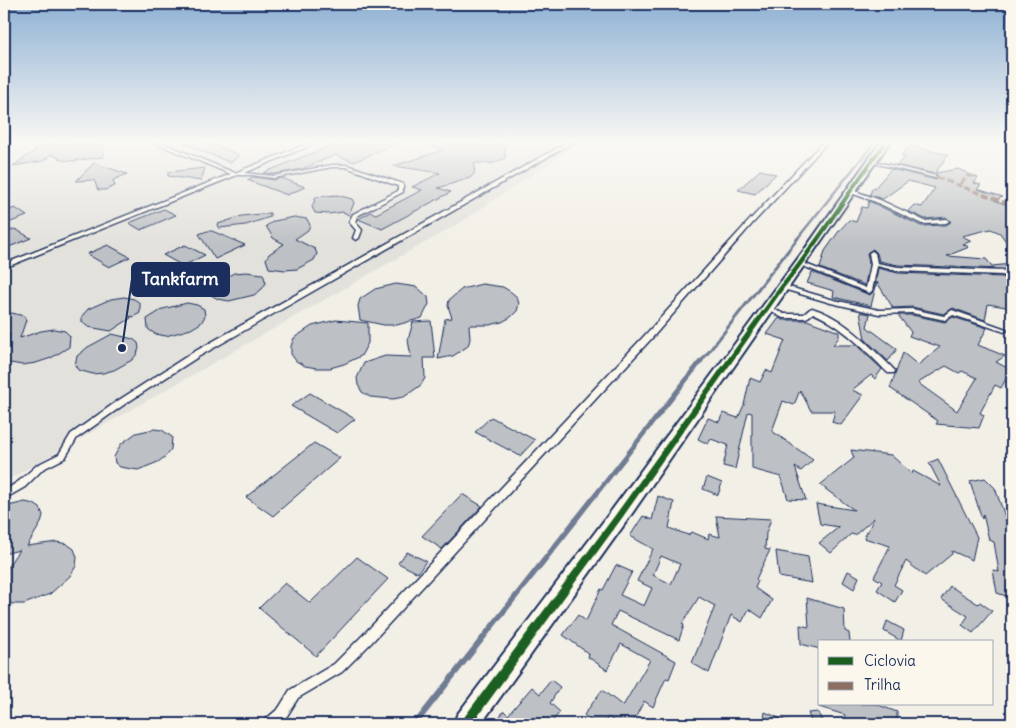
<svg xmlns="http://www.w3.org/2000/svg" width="1016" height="728" font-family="Delius,sans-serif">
<rect width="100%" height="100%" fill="#f2efe6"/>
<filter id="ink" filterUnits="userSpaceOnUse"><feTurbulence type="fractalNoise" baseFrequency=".02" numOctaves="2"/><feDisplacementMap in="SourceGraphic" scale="10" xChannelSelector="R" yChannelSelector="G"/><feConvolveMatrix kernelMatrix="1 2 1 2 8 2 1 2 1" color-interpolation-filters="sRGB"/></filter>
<g filter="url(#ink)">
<path fill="#e2e1dc" d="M4 143H572L577 145 461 222 4 482Z"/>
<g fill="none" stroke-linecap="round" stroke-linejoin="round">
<path stroke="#707b93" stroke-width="2.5" d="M797 239 874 143"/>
<path stroke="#707b93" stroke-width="3" d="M700 363 798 238"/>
<path stroke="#707b93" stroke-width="4.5" d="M574 522 701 361"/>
<path stroke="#707b93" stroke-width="5.5" d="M415 724 575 521"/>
</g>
<g fill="#bdc0c4" stroke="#1b2f5e" fill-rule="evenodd">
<path d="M28 143H82L99 144 104 147 103 157 73 161 62 160 52 154 43 161 13 166 36 150Z"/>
<path d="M210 143 239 155 231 163 185 144Z"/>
<path d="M337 143H397L354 162 336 155 302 169 274 174 263 173Z"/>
<path d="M430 143H505V158L494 163H475L474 174 470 178 438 188 451 192 382 229 358 219 371 212 376 214 422 190 412 187 440 173 394 166 443 150 430 146Z"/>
<path d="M911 146 948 155 935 173 958 169 978 178 974 183 981 185 977 189 1003 197 994 200 1012 207V250L1000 233 991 229 962 236 972 241 963 244 969 247 947 256 986 259 992 266 1012 264V272L1003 269 898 265 879 261 877 253 873 249 867 253 869 264 865 285 820 268 825 251 839 231 849 220 856 222 862 207 867 208 869 201 921 226 946 225 951 222 946 217 925 219 908 211 914 205 922 207 935 188 908 181 883 199 870 195 872 188 874 189 891 169 936 180 940 178 936 174 896 165 906 157 901 155Z"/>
<path d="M94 163 127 174 113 180 115 186 105 190H98L94 180 76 181Z"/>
<path d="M205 168 201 181 168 176V172Z"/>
<path d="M760 170 776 174 755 194 738 190Z"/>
<path d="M253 177 274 180 282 178 305 187 287 195 247 180Z"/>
<path d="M337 195 352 199 354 203 349 215 343 212 329 214 315 213 312 207 316 197Z"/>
<path d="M15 208 27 216 8 223 4 220V212Z"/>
<path d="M164 209 176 215 141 230 129 223Z"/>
<path d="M270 213V217L246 225 219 228 218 224 242 216Z"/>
<path d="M294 217 307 219 310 225 308 230 295 239 315 249 317 254 314 260 297 269 285 270 269 268 266 259 269 254 284 244 273 238 266 226 274 221Z"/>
<path d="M15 229 31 238 4 249V233Z"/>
<path d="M207 231H212L245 245 215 259 199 234Z"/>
<path d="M108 245 130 257 109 267 87 254Z"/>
<path d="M185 245 205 255 183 266 163 255Z"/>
<path d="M878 268 898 273 1002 277 1012 280V308L988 304 985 320 953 308 944 314 912 307 893 308 877 282 871 306 833 297 834 291 807 283 812 272 870 295 874 291Z"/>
<path d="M246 272 263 274 266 283 262 289 254 295 229 301 218 299 211 295 210 289 214 283 234 273Z"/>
<path d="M396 284 417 287 428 297 429 304 422 318 397 325H384L360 320 358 306 360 299 375 289Z"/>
<path d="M482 284 503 287 511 292 517 297 519 304 517 311 511 317 502 322 490 325H469L470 339 468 346 453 356 438 359 445 319 452 318 448 306 449 300 462 289Z"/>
<path d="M124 297 134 299 140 303V313L133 317 130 316 131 318 111 331 88 327 82 322V316L88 309 111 299Z"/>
<path d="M187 303 197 305 204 309 205 316 201 323 191 329 166 336 155 334 148 329 147 319 163 309Z"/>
<path d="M860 312 870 314 867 327 897 349 888 361 865 339Z"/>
<path d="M12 313 24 316 26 320 20 338 41 331 54 329 65 331 70 336 69 347 51 358 36 363 22 365 5 362 10 334 4 337V315Z"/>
<path d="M898 315H912L945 322 953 317 987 328 978 345 1005 356 996 362 1011 370 1001 388 995 385 980 413 984 415 979 428 936 424 938 421 890 388 903 353 918 365 940 347 909 336 911 332ZM946 366 959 373 962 371 977 378 957 411 918 383Z"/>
<path d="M779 318 783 320H807L839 332V337L833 345H856L882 369 875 379 871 375 852 390 863 395 841 425 832 422 835 411H811L800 390 794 405 783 401 772 431 813 460 801 471 795 467 806 500 788 499 781 477 752 469V413L748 412 735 469 723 466 728 445 711 439 708 444 698 439 708 418 719 422 723 413 738 418 744 405 750 378 760 382 766 370 772 373 785 340 767 334Z"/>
<path d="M336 320 368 323V343L361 356 344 364 330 368H317L305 366 296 361 291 354V346L294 338 312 326Z"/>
<path d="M431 321 435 358H424L425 378 421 385 404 397 393 399 370 397 362 392 358 385 357 378 364 363 385 356 411 357 408 340 413 322Z"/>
<path d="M112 334 133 339 138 343 139 348 137 354 132 360 114 370 103 373 93 374 78 370 75 365 77 356 88 347Z"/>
<path d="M310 393 355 419 337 433 291 406Z"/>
<path d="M491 417 535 440 520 456 475 432Z"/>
<path d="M154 429 162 430 172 437 171 449 166 456 158 462 138 470 120 467 115 463 114 457 121 444 136 433Z"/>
<path d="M314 443 340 458 273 516 246 497Z"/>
<path d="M851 450 891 455 912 474 913 471 941 486 929 463 938 459 977 537 972 560 952 551V554L925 576 906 561 894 585 902 590 895 602 877 590 882 582 874 577 890 546 864 538 874 518 855 535 851 534 831 553 819 543 839 527 820 524 816 504 854 510 820 485 854 458Z"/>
<path d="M707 477 722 483 718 495 703 489Z"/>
<path d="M985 478 995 488 1011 534 1012 598 997 593 993 570 999 572 994 542 989 540 983 514 982 519 970 481Z"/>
<path d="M462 494 482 506 442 549 422 536Z"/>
<path d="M658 496 674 502 669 528 688 535 692 532 708 539 709 534 720 537 716 516 771 519 766 533 765 549 770 550 756 579 758 581 755 588 772 600 762 618 749 609 742 622 731 615 709 673 692 663 715 606 699 597 682 624 684 625 679 640 618 611 611 625 676 661 669 679 666 678 653 707 644 701 632 724H618L608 717 604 724H595L584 715 602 690 623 706 650 660 621 644 607 670 588 657 589 654 563 635 578 615 586 621 601 589 603 590 616 565 632 572 620 595 644 606 652 588 637 581 653 549 630 536 643 516 652 520ZM661 556 680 564 671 584 653 575Z"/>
<path d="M25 502 34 504 40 508 43 515 41 523 27 546 57 542 67 544 74 549 77 557 76 566 70 576 50 594 24 604H13L4 601V572L19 550 4 554V507Z"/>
<path d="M776 551 808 557 812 583 779 577Z"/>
<path d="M407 552 426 561 418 573 398 563Z"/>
<path d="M357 557 388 579 316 656 259 608 285 583 310 603Z"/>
<path d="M848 571 859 577 854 589 843 582Z"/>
<path d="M950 586 978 604 980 602 992 611 973 633 962 625 968 616 941 599Z"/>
<path d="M807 598 844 609 845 631 849 633 850 642H820V649L801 644 800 625 809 627Z"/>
<path d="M887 621 904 630 901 641 884 631Z"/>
<path d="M551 680 560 687 550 703 560 712 550 724H494L504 711 508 715 532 687 540 694Z"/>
<path d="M819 704H876L897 712V724H844L845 715 819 707Z"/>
<path d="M765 712 793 724H763Z"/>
<path d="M818 712 823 724H812L808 713Z"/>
</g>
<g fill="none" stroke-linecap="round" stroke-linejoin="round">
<defs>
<g id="service">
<path d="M155 143H162L235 173 309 143H316L244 173 274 176 332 165H347L403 184V192L357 216 355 222 362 230 359 238 356 240 353 238 356 230 349 222 353 214 398 191V186L346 167H332L274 178 252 175H237L4 268V264L231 174Z"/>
<path d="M566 143H572L198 357 125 404 77 438 65 458 43 469 25 487 4 499V491L19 481 37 465 59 454 71 434 119 400 192 353Z"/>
<path d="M822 143H827L752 224 652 338 372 642 342 672 298 698 287 716 278 724H263L265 720 279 708 290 690 334 664 364 634 646 334 748 222Z"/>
<path d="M869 160 936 176 938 177 936 178 869 162Z"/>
<path d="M848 190H852L880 200 925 221 946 219 949 221 946 223 922 224 876 202 848 192Z"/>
<path d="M872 251 875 253 877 263 898 267 1003 271 1012 274V278L1002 275 898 271 877 266 872 291 869 293 798 264 801 262 803 263 866 288 871 264 869 253Z"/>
<path d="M782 285 834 300 879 310 912 309 944 316 952 310 1006 329 1008 330 1004 332 1002 331 953 315 945 320 912 313 879 314 831 303 780 288 779 287Z"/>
<path d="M768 306 784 314H804L810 309 812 308C838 316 859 335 878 354 884 360 890 365 895 371L894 373H888C865 350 843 326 813 313L808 317 806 318H783L766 309 765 308Z"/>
</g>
<path id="minor" d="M880 143H889L626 522 481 724H454L457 715 612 510 805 249Z"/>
</defs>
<use href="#service" stroke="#1b2f5e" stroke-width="3"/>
<use href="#minor" stroke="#1b2f5e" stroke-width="4"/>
<use href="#service" fill="#fbf7ec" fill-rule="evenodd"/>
<use href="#minor" fill="#fbf7ec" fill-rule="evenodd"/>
<g stroke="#8d6e63" stroke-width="3" stroke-dasharray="7 3" stroke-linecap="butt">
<path d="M936 177 1012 205"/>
<path d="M960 184 967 176H975"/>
</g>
<defs>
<path id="cycleway" d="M883 143H887C851 191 821 242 784 288L622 518 472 724H461L462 720 616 514 780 286C817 240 847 190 883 143Z"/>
</defs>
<use href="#cycleway" stroke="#fbf7ec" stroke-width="3"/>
<use href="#cycleway" fill="#1b5e20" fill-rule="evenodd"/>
</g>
</g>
<linearGradient id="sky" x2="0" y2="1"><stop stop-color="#8fb1d4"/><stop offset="0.58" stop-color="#f9f8f4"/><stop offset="1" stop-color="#f9f8f4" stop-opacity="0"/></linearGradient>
<rect width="1016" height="245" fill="url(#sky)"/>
<path fill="none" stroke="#1b2f5e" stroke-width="2" d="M122 348L132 279"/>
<circle fill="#1b2f5e" stroke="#fbf7ec" stroke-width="2" cx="122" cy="348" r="5"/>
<rect fill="#1b2f5e" stroke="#1b2f5e" stroke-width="2" x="132" y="263" width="97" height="33" rx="5"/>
<g font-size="18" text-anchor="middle" font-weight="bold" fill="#fff">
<text x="180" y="285">Tankfarm</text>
</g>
<rect width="1016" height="728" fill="none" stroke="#fbf7ec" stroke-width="20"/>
<rect x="10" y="10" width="996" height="708" fill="none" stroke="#1b2f5e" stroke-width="2" filter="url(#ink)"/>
<rect x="818" y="640" width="175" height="65" fill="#fbf7ec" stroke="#a1a7b3"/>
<rect x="828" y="657" width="25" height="8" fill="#1b5e20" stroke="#a1a7b3"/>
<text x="864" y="666" font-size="15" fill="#1b2f5e">Ciclovia</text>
<rect x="828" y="682" width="25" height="8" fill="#8d6e63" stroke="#a1a7b3"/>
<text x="864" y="690" font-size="15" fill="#1b2f5e">Trilha</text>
</svg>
